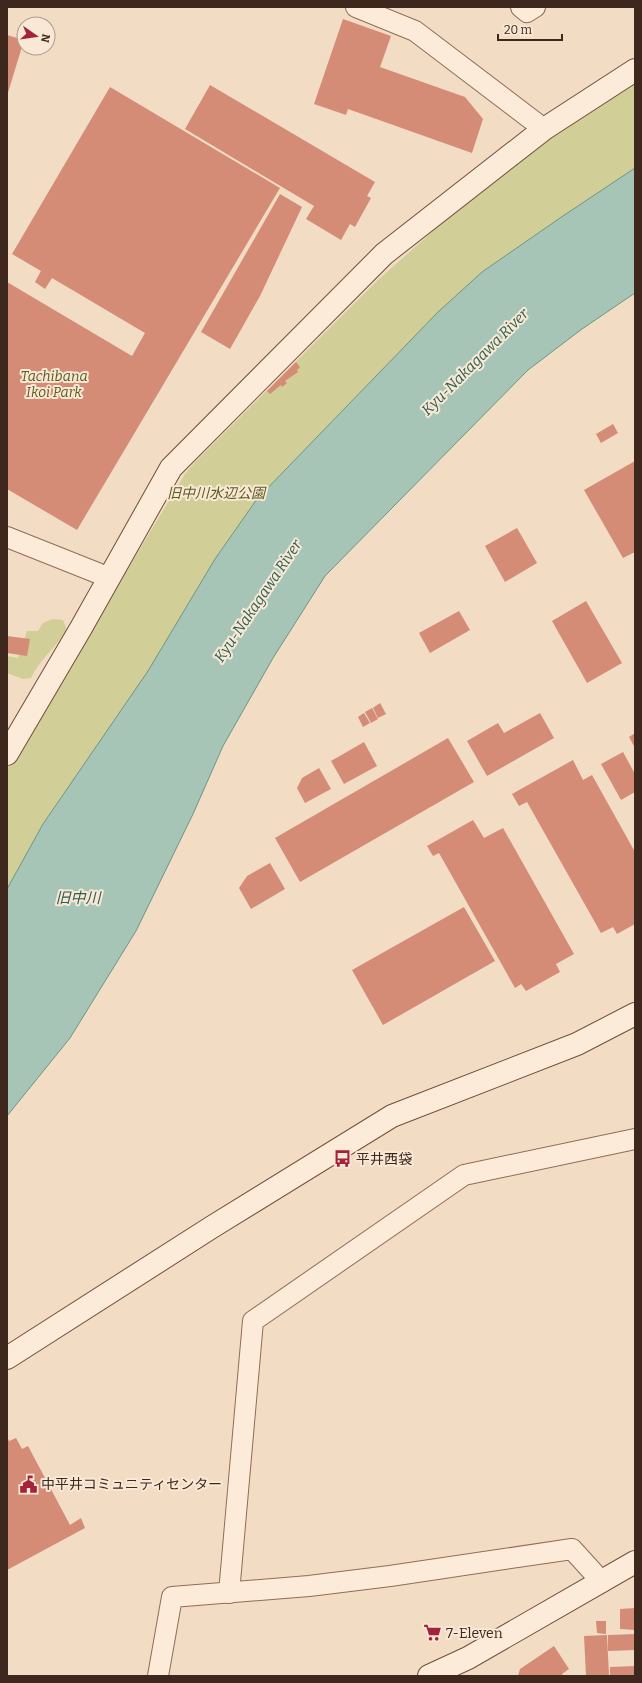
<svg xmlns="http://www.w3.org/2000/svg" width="642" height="1683" font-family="Bitter,'Noto Sans JP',serif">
<rect width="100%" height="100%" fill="#f3dcc4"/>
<g fill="#d2ce97">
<path d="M635 83V168L560 218 482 272 438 312 257 499 215 559 148 671 43 824 7 889V769L185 474 194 463 378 280 461 206 532 151Z"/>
<path d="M52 619 63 620 67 630C56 647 40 659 31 678L23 679 7 673V656L18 658 27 631H38L43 623Z"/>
</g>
<path fill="#a7c5b7" stroke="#6c9583" d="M635 168V293L582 329 528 370 325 576 273 658 223 746 193 814 136 931 70 1038 7 1116V889L43 824 148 671 215 559 257 499 438 312 482 272 560 218Z"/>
<g fill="#d48c77">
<path d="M343 19 391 36 380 67 465 97 483 119 472 153 348 109 346 115 314 104Z"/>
<path d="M7 35 24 40 7 96Z"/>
<path d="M210 85 375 182 367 196 371 198 355 227 350 224 341 240 306 219 314 206 185 129Z"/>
<path d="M110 87 280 188 77 530 7 489V282L132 356 145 333 52 278 45 289 35 282 41 271 12 254Z"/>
<path d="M280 194 302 207 260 296 230 349 201 332Z"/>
<path d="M296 362 300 367 297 370 298 372 285 381 287 383 282 387 281 385 270 394 267 391Z"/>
<path d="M613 424 618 433 601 443 596 434Z"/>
<path d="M635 461V552L623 558 584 490Z"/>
<path d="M517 528 537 563 505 582 485 546Z"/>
<path d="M586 601 622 663 587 683 552 621Z"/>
<path d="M459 611 470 630 430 653 419 633Z"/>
<path d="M7 636 30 639 27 656 7 653Z"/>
<path d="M380 703 386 714 378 718 373 708Z"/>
<path d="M372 708 378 719 371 723 365 712Z"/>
<path d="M364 713 370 723 363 727 358 717Z"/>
<path d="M540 713 554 738 487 776 467 741 498 723 504 733Z"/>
<path d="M635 733V748L629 737Z"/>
<path d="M448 738 474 782 300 882 275 838Z"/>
<path d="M364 742 377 766 344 784 331 761Z"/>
<path d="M623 752 635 774V792L621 800 601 764Z"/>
<path d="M573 760 583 780 592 775 635 852V924L617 934 613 927 601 933 527 802 519 806 512 794Z"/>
<path d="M319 768 331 789 305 803 297 788 302 778Z"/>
<path d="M473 820 484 838 503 828 574 954 556 964 560 972 526 991 521 984 515 988 439 853 433 856 427 846Z"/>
<path d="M270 863 285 889 251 909 239 888 247 876Z"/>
<path d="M464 907 495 961 383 1025 352 970Z"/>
<path d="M7 1437 9 1441 16 1438 22 1449 28 1446 70 1525 81 1518 85 1528 7 1570Z"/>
<path d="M635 1608V1630L620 1629V1609Z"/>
<path d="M596 1621H606V1634L597 1633Z"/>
<path d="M635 1634V1650L608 1651V1635Z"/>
<path d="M607 1635 609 1675 586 1676 584 1636Z"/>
<path d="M554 1646 569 1669 562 1674 563 1676H518L520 1669Z"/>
<path d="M635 1666V1676H610V1667Z"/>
</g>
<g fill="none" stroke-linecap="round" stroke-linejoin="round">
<defs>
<g id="street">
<path d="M356 7 415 31 544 129"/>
<path d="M521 7 527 12 535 7"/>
<path d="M7 537 110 578"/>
<path d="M229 1593 253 1321 464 1175 635 1139"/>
<path d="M158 1676 172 1597 309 1586 390 1576 572 1549 602 1582"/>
</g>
<g id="secondary">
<path d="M7 754 81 628 171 468 384 254 544 129 635 70"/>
<path d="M7 1358 212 1227 392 1116 577 1044 635 1014"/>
<path d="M429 1676 468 1658 635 1562"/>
</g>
</defs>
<use href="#street" stroke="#906c58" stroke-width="22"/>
<use href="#secondary" stroke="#724d3b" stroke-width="24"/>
<use href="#street" stroke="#fcebd9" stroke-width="20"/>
<use href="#secondary" stroke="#fcebd9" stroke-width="22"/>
</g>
<defs>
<symbol id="bus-bare" viewBox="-9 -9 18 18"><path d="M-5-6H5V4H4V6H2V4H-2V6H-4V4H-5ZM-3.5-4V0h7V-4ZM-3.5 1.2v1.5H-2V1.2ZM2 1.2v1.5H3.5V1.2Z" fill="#a5223b" stroke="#f9e8d5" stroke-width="2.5" paint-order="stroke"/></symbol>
<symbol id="civic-bare" viewBox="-9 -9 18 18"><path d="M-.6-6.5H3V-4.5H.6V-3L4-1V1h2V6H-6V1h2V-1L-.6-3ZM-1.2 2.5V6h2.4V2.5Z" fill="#a5223b" stroke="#f9e8d5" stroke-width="2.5" paint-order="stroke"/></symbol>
<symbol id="supermarket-bare" viewBox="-9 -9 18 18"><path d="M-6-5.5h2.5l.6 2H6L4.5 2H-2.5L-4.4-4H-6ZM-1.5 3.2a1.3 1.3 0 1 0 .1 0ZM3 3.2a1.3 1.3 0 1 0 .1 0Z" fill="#a5223b" stroke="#f9e8d5" stroke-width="2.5" paint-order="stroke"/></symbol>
</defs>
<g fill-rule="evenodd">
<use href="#bus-bare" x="330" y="1146" width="25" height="25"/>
<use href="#civic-bare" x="16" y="1472" width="25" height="25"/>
<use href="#supermarket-bare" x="420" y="1620" width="25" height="25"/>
</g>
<g text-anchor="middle" stroke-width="4" stroke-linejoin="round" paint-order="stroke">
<g font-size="14" font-style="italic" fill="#595d22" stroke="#f9e8d5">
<text x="54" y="381">Tachibana<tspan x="54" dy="16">Ikoi Park</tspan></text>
<text x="216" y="498">旧中川水辺公園</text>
</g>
<g font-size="14" fill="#3e281e" stroke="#f9e8d5" text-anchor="start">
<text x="356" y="1164">平井西袋</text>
<text x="41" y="1489">中平井コミュニティセンター</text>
<text x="446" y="1638">7-Eleven</text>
</g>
<g font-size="15" font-style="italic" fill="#2b6053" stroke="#f9e8d5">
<text transform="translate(475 362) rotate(-45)" y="5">Kyu-Nakagawa River</text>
<text transform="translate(258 601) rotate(-56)" y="5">Kyu-Nakagawa River</text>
<text x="78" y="903">旧中川</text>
</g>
</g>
<rect width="642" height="1683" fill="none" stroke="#3e281e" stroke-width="16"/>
<g transform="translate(36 36) rotate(103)"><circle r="19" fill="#f9e8d5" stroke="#ae9b8c"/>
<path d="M0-3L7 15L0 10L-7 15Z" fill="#a5223b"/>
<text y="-6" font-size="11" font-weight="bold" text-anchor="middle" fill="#3e281e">N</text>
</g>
<path d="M498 34v6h64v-6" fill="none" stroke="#3e281e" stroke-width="2"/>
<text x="504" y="34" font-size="12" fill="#3e281e" stroke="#f9e8d5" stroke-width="3" paint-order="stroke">20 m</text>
</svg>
